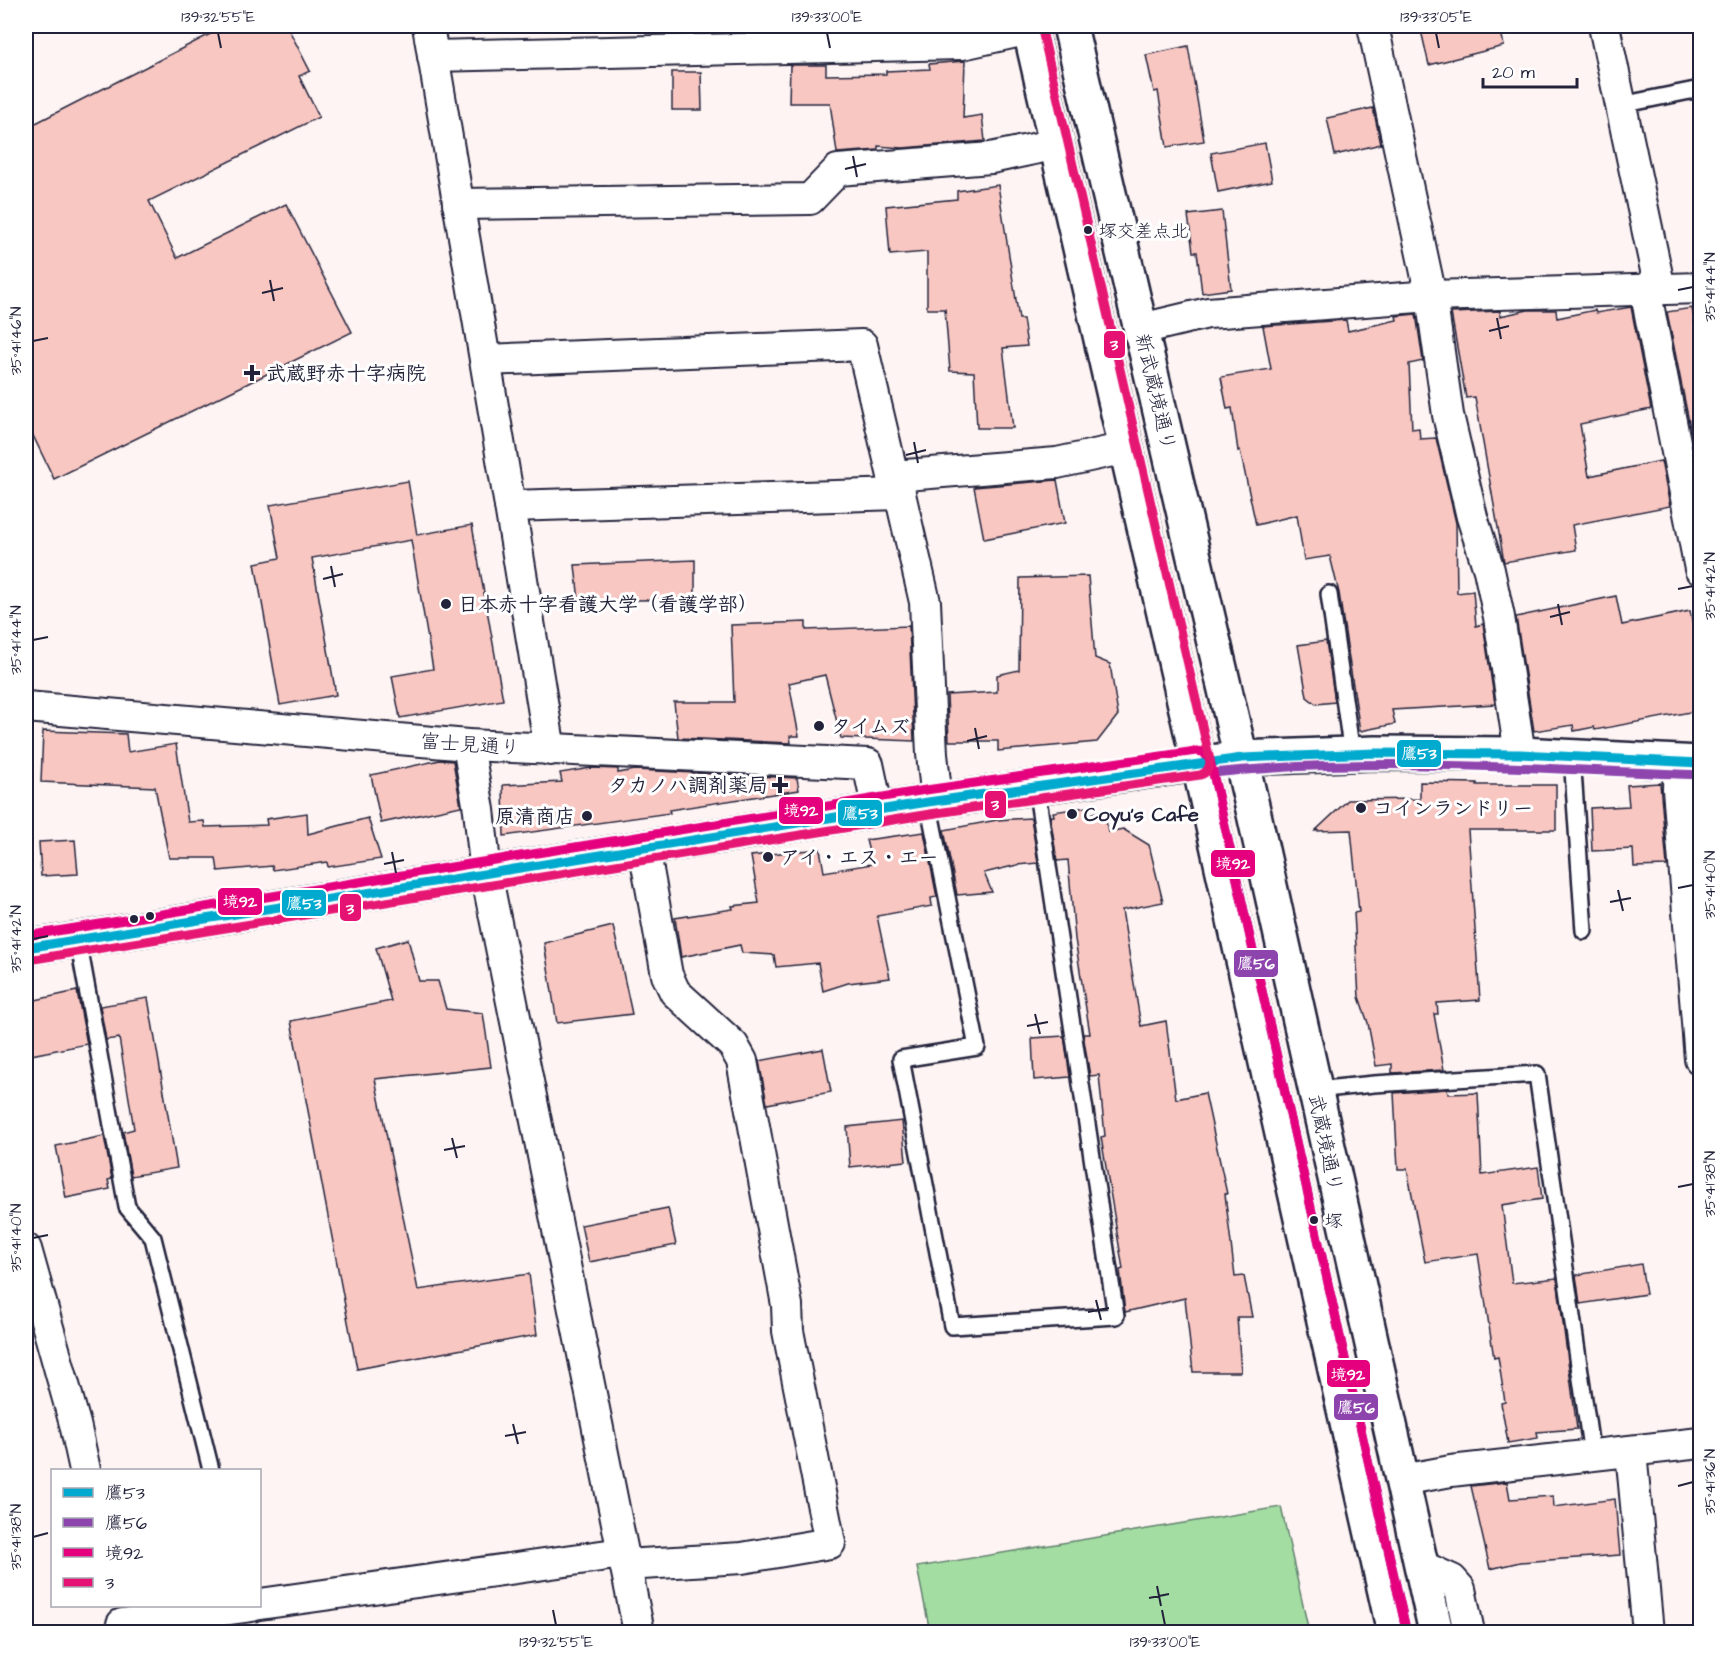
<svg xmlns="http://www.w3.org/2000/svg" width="1726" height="1658" font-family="'Architects Daughter','Klee One',sans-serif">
<rect width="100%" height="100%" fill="#fef4f3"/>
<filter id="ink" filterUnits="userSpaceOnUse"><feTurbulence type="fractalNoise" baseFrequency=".0167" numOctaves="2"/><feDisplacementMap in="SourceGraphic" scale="12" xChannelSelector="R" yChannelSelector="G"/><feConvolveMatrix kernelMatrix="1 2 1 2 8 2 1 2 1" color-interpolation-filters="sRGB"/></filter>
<g filter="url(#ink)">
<path fill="#a3dda2" stroke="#62806e" stroke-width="1.5" d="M1281 1507 1309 1632H930L917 1567Z"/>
<g fill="#f8c7c2" stroke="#22223b" stroke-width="1.5">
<path d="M226 26H287L310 71 299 76 319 117 149 201 177 258 286 204 352 332 54 479 26 421V128Z"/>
<path d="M1420 26H1500L1504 46 1429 65Z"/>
<path d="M1188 46 1204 141 1167 147 1158 91 1154 92 1146 55Z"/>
<path d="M965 61 963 118 982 115 985 141 903 148 878 146V150L837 153 830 103H789L790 65H826V75L886 74V71L930 69 929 64Z"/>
<path d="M672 72H701L702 110H672Z"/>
<path d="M1373 108 1381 144 1335 155 1327 118Z"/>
<path d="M1265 143 1272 181 1218 192 1211 153Z"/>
<path d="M998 185 1019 319H1023L1027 346 1003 348 1013 428H977L974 372 950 371 945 309H927V252L890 255 886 206 957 199V191Z"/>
<path d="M1222 211 1231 289 1202 293 1197 252H1193L1188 215Z"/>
<path d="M1631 307 1651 409 1580 424 1589 476 1661 461 1670 506 1572 525 1576 550 1504 562 1475 397 1466 398 1451 313 1500 311V316L1528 310H1556L1557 318 1595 310 1596 313Z"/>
<path d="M1692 308 1701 357V451L1695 452 1667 312Z"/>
<path d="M1416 314 1423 361 1409 364 1412 429 1419 428 1420 439 1436 438 1456 523 1457 593 1473 591 1476 626 1483 624 1495 704 1392 710 1395 724 1360 731 1339 593 1330 556 1304 560 1297 515 1256 525 1240 450 1238 451 1232 408 1227 409 1221 377 1271 369 1263 326 1346 320 1348 331 1397 320 1396 316Z"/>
<path d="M1057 480 1065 523 984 539 974 487Z"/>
<path d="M408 481 417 535 472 525 503 700 400 718 392 676 433 669 411 540 312 558 336 695 280 705 255 563 280 558 270 505Z"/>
<path d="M695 560V599L579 601 575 565Z"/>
<path d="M1088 576 1095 658 1110 664 1118 715 1097 742 998 751V741H949L947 695 997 692V675L1019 670 1020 578Z"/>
<path d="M1616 596 1622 625 1690 611 1701 663V710L1595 730 1594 727 1574 731 1573 725 1534 731 1516 617Z"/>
<path d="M806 622V630L909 626 914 741 841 738 825 675 789 683 799 736H790L791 743 678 738 674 702H734L731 625Z"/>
<path d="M1326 641 1335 702 1316 704 1307 697 1298 645Z"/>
<path d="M43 731 126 734 128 752 176 744 188 822 204 821 205 827 267 825 266 819 307 813 308 834 368 818 381 859 328 867 327 862 273 870 272 866 218 871 216 858H169L155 787 41 782Z"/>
<path d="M440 760 453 761 461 806 381 823 371 775Z"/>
<path d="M591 768 618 769V773L635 770 797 778 799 790 669 810 670 813 504 836 503 785 562 782 560 773Z"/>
<path d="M1420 782 1477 783V785H1556V830H1468L1480 1000 1437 1003 1438 1014H1434L1444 1070 1392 1073V1064L1376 1066 1368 1023 1359 997 1354 913 1359 912 1351 830 1315 831 1348 800 1420 799Z"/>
<path d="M1660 783 1667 866 1634 867 1633 849 1592 851 1590 808 1629 806 1627 785Z"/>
<path d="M1087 807 1088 815 1104 809 1108 832 1123 829 1149 845 1163 902 1122 910 1141 1026 1166 1021 1176 1099 1205 1093 1227 1194H1225L1235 1277 1244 1276 1252 1317H1237L1241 1372H1193L1185 1298 1125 1312 1120 1270 1123 1269 1101 1137 1105 1136 1099 1075 1090 1076 1083 1034H1090L1075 939 1068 860 1057 861 1050 816H1054L1053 812Z"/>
<path d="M1031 818 1038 863 1017 865 984 873 992 892 957 895 944 830 997 820Z"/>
<path d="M924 832 937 897 931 898 932 906 877 916 890 978 848 983 823 991 818 963 776 967 774 955 742 953 740 945 681 957 675 918 733 909 732 906 759 903 751 856 820 849 824 872 872 864 866 840Z"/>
<path d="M75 840 78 874 41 876 39 842Z"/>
<path d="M613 926 632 1014 557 1023 544 943Z"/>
<path d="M408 939 419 981H438L446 1009 483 1013 491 1067 375 1079 418 1290 529 1274 537 1335 357 1369 291 1021 391 1001 376 948Z"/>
<path d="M77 991 87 1044 26 1056V1002Z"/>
<path d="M148 998 177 1168 131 1176 123 1132 134 1129 119 1038 106 1040 100 1006Z"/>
<path d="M1064 1036 1070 1077 1034 1080 1032 1038Z"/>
<path d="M823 1049 831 1092 767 1104 759 1061Z"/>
<path d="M1447 1089 1448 1094 1478 1093 1482 1175 1538 1167 1542 1199 1502 1205 1512 1283 1557 1278 1577 1429 1537 1432 1538 1438 1508 1443 1501 1403 1505 1402 1498 1357 1494 1358 1478 1254 1425 1262 1407 1169H1398L1394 1093Z"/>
<path d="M902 1121 906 1161 850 1167 847 1127Z"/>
<path d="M104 1136 112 1179 108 1180 110 1189 66 1198 56 1146Z"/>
<path d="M668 1208 676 1245 589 1262 581 1225Z"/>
<path d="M1641 1264 1646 1294 1580 1304 1576 1275Z"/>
<path d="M1507 1482 1510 1499 1553 1496 1554 1507 1615 1499 1620 1555 1520 1562 1490 1569 1471 1486Z"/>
</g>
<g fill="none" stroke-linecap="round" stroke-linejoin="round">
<defs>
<g id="service">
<path d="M1621 105 1700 89"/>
<path d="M1329 594 1352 754"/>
<path d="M1572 756 1584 931"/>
<path d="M928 802 977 1047 901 1059 952 1326 1116 1316 1036 786"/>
<path d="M78 940 127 1207 153 1238 211 1470"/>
<path d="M1315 1090 1374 1084 1537 1074 1592 1455"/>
</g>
<g id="minor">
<path d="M428 26 510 506 550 750"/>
<path d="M1373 26 1431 296 1448 415 1472 517 1489 570 1499 617 1520 754"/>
<path d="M1604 26 1660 289"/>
<path d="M433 56 962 44 1030 29"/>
<path d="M458 204 810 199 838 170 991 158 1057 144"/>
<path d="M1645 289 1700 569"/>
<path d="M1141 329 1208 313 1431 296 1700 288"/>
<path d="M485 360 862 345 893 476 900 494 925 602 932 754 937 801"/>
<path d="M893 476 1057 463 1126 448"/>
<path d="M510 506 900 494"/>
<path d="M26 707 468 745 868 764 878 811"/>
<path d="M468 745 479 810 486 873 639 1632"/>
<path d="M1679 762 1678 789 1700 1059"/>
<path d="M26 1249 75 1424 85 1470"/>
<path d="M1631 1452 1648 1632"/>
<path d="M1402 1480 1451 1471 1700 1443"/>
<path d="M625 1565 742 1558 830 1543 788 1331 787 1305 742 1061 733 1045 675 992 667 975 644 848"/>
<path d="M1421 1566 1452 1580 1460 1589 1469 1632"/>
<path d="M260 1604 622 1553"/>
<path d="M122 1624 252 1606"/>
</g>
<path id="secondary" d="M1242 758 1375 753 1520 754 1700 763"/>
<g id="primary">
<path d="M1029 26 1211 818 1394 1632"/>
<path d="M1070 26 1254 814 1436 1632"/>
<path d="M26 948 928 802 1218 761"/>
</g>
</defs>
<use href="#service" stroke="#22223b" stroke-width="20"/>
<use href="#minor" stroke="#22223b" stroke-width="34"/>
<use href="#secondary" stroke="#22223b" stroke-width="38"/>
<use href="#primary" stroke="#22223b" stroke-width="38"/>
<use href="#service" stroke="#fff" stroke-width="15"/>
<use href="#minor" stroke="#fff" stroke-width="30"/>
<use href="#secondary" stroke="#fff" stroke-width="33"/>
<use href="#primary" stroke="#fff" stroke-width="33"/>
<defs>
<path id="bus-1" d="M26 948 928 802 1242 758 1375 753 1520 754 1700 763"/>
<path id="bus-2" d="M1406 1629 1213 773C1375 756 1537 769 1700 775"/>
<path id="bus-3" d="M26 936 926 790 1196 751 1203 752 1210 760 1406 1629"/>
<path id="bus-4" d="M28 960 930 814 1200 775C1207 773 1210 768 1210 760L1041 26"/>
</defs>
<use href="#bus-1" stroke="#fff" stroke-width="14"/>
<use href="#bus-2" stroke="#fff" stroke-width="14"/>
<use href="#bus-3" stroke="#fff" stroke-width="14"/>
<use href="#bus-4" stroke="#fff" stroke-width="14"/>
<use href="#bus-1" stroke="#00a9ce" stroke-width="9"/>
<use href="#bus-2" stroke="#8e44ad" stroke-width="9"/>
<use href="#bus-3" stroke="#e5007d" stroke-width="9"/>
<use href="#bus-4" stroke="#e61273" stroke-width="9"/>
</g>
</g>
<path fill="none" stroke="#22223b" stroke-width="2" d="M218 33 221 48M827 33 830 48M1436 33 1439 48M853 156 857 177M845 169 866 164M270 280 274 301M1678 290 1693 287M262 293 283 288M1497 318 1501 339M1489 331 1509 326M33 341 48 338M914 442 918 463M906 455 926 450M331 566 335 587M323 579 343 574M1678 589 1693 586M1558 604 1562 625M1550 617 1570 612M33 640 48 637M975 728 979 749M967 741 987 736M392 852 396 873M384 864 404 860M1678 888 1693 885M1618 890 1623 911M1610 902 1631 898M33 939 48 936M1035 1014 1040 1034M1027 1026 1048 1022M452 1138 457 1158M444 1150 465 1146M1678 1187 1693 1184M33 1238 48 1235M1096 1300 1101 1320M1088 1312 1109 1308M513 1424 518 1444M505 1436 526 1432M1678 1486 1693 1482M33 1537 48 1533M1157 1586 1161 1606M1149 1598 1169 1594M553 1610 556 1625M1162 1610 1165 1625"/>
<g fill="#22223b" stroke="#fff" stroke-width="2">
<circle cx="1088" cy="230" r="5"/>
<path d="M249 364h6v6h6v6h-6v6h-6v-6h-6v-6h6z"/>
<circle cx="446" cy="604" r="6"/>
<circle cx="819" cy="726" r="6"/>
<path d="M777 776h6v6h6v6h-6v6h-6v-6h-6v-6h6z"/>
<circle cx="1361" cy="808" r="6"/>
<circle cx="1072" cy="814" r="6"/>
<circle cx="587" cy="816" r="6"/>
<circle cx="768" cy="857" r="6"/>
<circle cx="150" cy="916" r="5"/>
<circle cx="134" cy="919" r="5"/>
<circle cx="1314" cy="1220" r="5"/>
</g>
<g text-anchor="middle" stroke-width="6" stroke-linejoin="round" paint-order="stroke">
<g font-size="18" fill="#22223b" stroke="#fff" text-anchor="start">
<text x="1099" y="237">塚交差点北</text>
<text x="1325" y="1227">塚</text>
</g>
<g font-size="20" font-weight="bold" fill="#22223b" stroke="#fff" text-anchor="start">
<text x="266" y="380">武蔵野赤十字病院</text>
<text x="458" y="611">日本赤十字看護大学（看護学部）</text>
<text x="831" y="733">タイムズ</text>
<text x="768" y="792" text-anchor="end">タカノハ調剤薬局</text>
<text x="1373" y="815">コインランドリー</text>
<text x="1084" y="821">Coyu's Cafe</text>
<text x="575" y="823" text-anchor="end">原清商店</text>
<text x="780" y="864">アイ・エス・エー</text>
</g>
<g font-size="20" fill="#22223b" stroke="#fff">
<text transform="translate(1156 392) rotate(77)" y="7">新武蔵境通り</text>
<text transform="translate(470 744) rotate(4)" y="7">富士見通り</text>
<text transform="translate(1326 1143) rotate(78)" y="7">武蔵境通り</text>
</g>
</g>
<g stroke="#fff" stroke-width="2">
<rect x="1103" y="330" width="23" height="29" rx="6" fill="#e61273"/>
<rect x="1396" y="739" width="46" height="29" rx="6" fill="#00a9ce"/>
<rect x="984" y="790" width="23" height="29" rx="6" fill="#e61273"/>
<rect x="778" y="796" width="46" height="29" rx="6" fill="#e5007d"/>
<rect x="837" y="799" width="46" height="28" rx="6" fill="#00a9ce"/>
<rect x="1210" y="849" width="46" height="29" rx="6" fill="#e5007d"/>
<rect x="217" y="887" width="46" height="29" rx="6" fill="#e5007d"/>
<rect x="281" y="889" width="46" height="28" rx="6" fill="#00a9ce"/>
<rect x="339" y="893" width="23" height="29" rx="6" fill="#e61273"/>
<rect x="1233" y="949" width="46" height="29" rx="6" fill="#8e44ad"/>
<rect x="1326" y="1359" width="45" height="29" rx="6" fill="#e5007d"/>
<rect x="1333" y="1393" width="46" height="28" rx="6" fill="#8e44ad"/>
</g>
<g font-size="16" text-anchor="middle" font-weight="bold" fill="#fff">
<text x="1114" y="350">3</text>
<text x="1419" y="759">鷹53</text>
<text x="995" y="810">3</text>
<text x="801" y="816">境92</text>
<text x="860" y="819">鷹53</text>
<text x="1233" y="869">境92</text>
<text x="240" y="907">境92</text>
<text x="304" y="909">鷹53</text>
<text x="350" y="914">3</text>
<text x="1256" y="969">鷹56</text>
<text x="1348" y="1380">境92</text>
<text x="1356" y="1413">鷹56</text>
</g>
<rect width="1726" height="1658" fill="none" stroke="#fff" stroke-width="66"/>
<rect x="51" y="1469" width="210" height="138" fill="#ffffff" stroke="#a7a7b1" stroke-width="1.5"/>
<rect x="63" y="1488" width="30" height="9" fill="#00a9ce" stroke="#a7a7b1" stroke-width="1.5"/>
<text x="105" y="1499" font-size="18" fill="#22223b">鷹53</text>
<rect x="63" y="1518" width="30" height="9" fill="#8e44ad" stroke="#a7a7b1" stroke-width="1.5"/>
<text x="105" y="1529" font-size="18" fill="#22223b">鷹56</text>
<rect x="63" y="1548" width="30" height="9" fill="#e5007d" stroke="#a7a7b1" stroke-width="1.5"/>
<text x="105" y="1559" font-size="18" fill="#22223b">境92</text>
<rect x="63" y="1578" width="30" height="9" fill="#e61273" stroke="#a7a7b1" stroke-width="1.5"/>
<text x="105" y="1589" font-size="18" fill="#22223b">3</text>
<path d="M1483 78v9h94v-9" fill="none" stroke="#22223b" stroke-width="3"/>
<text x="1492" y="78" font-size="18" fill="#22223b" stroke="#ffffff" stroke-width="4.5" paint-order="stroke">20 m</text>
<rect x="33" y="33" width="1660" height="1592" fill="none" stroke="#22223b" stroke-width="2"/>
<g font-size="15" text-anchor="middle" fill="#22223b">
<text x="218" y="22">139°32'55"E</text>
<text x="827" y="22">139°33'00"E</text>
<text x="1436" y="22">139°33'05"E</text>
<text transform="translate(1710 287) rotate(-90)" y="5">35°41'44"N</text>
<text transform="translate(16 341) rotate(-90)" y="5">35°41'46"N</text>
<text transform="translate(1710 586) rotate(-90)" y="5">35°41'42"N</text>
<text transform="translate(16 640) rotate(-90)" y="5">35°41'44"N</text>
<text transform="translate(1710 885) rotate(-90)" y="5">35°41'40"N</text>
<text transform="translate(16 939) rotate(-90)" y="5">35°41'42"N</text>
<text transform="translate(1710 1184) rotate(-90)" y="5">35°41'38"N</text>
<text transform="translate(16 1238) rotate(-90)" y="5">35°41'40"N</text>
<text transform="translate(1710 1482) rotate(-90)" y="5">35°41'36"N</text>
<text transform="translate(16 1537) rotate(-90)" y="5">35°41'38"N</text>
<text x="556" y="1647">139°32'55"E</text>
<text x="1165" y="1647">139°33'00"E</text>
</g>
</svg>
